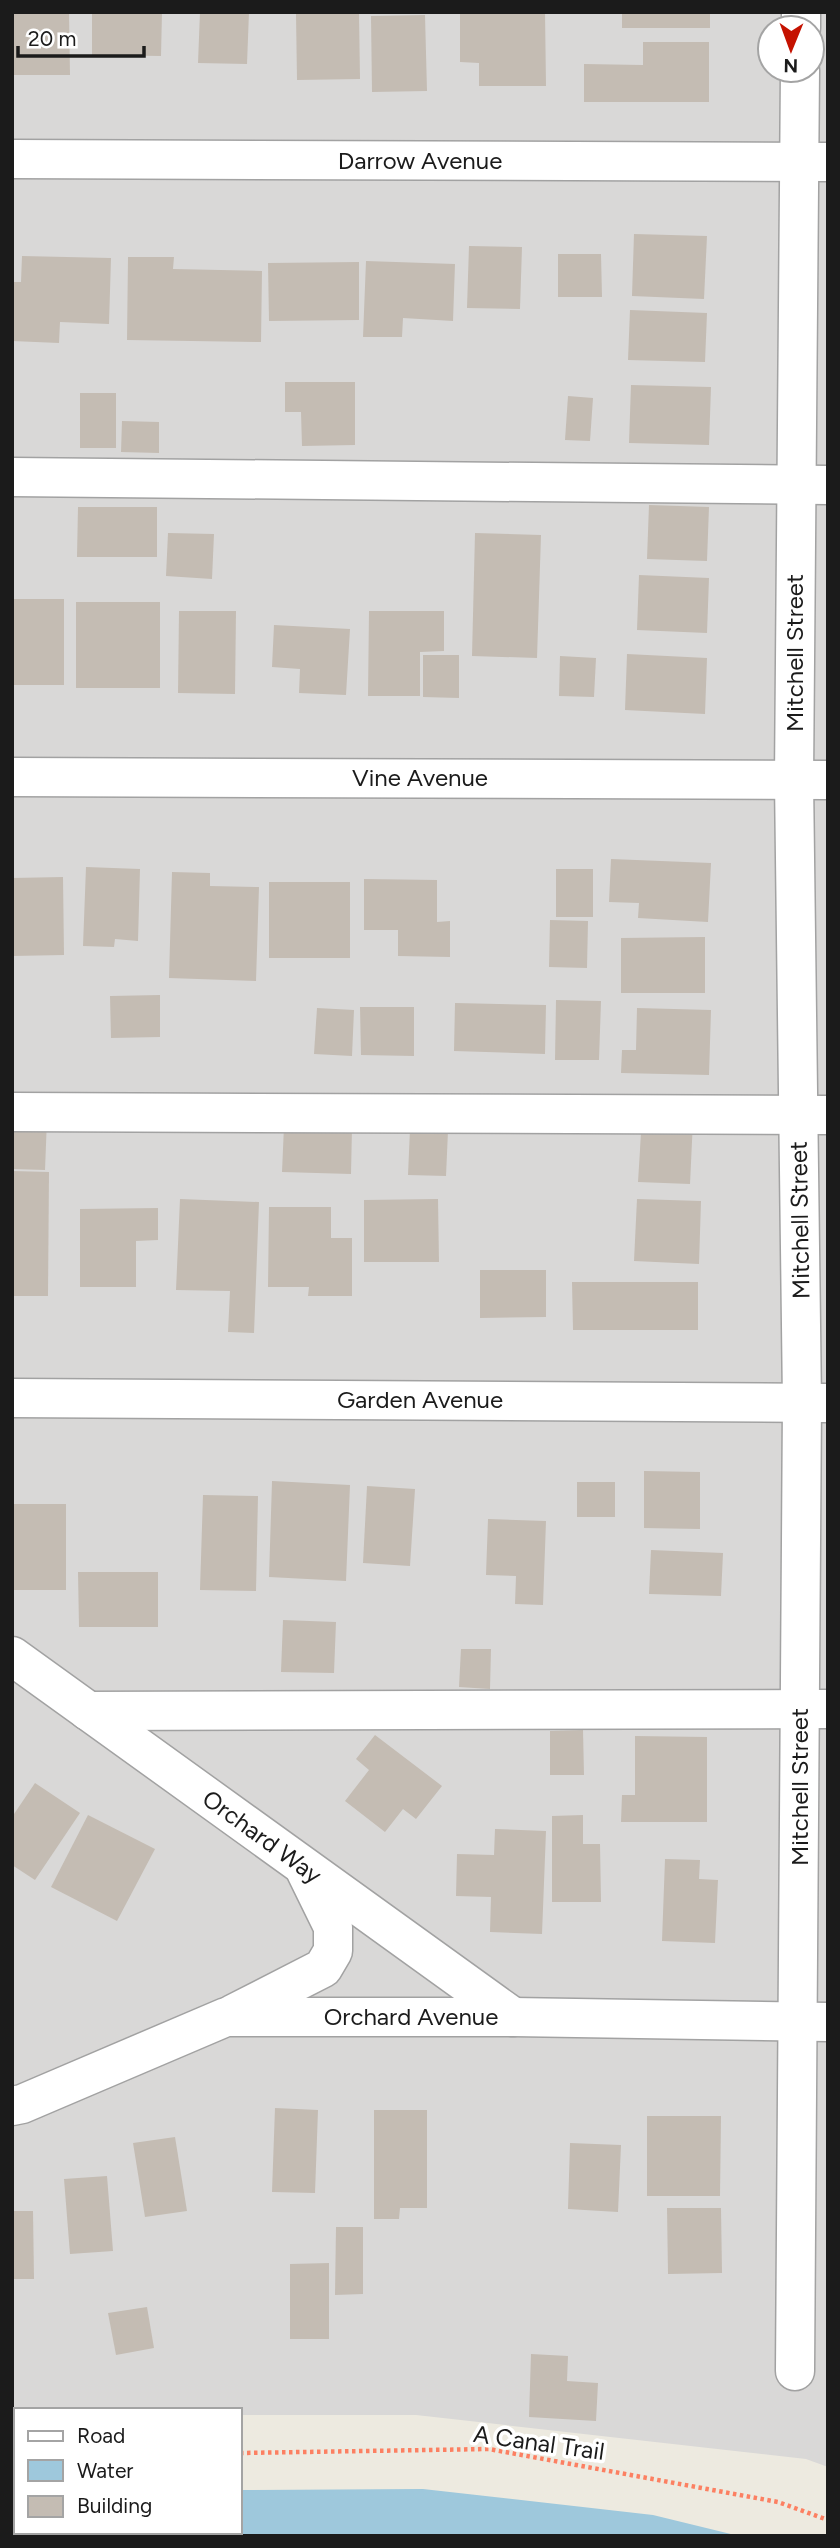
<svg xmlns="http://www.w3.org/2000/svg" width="840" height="2548" font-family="Figtree,sans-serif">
<rect width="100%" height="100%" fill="#edeae0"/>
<path fill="#d9d8d7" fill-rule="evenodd" d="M12 12H828V2467L806 2459 416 2415H240V2410H16V2416H12ZM770 28H812V70H770Z"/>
<path fill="#9ec8dc" d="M423 2489 653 2515 739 2536H12V2490H16V2532H240V2490Z"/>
<g fill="#c4bcb3">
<path d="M12 12H69L70 75H12Z"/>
<path d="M92 12H162L161 56 92 55Z"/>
<path d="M200 12H249L247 64 198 63Z"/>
<path d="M460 12H545L546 86H479V63L460 62Z"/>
<rect x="622" y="12" width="88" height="16"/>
<path d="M359 13 360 79 297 80 296 14Z"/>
<path d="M425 15 427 91 372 92 371 16Z"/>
<path d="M643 42H709V102H584V64L643 65Z"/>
<path d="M634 234 707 236 704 299 632 296Z"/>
<path d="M469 246 522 247 520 309 467 308Z"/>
<path d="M558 254H601L602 297H558Z"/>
<path d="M22 256 111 258 109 324 60 322 59 343 12 341V282H21Z"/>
<path d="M128 257H174L173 269 262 271 261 342 127 340Z"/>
<path d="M366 261 455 264 453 321 403 318 402 337H363Z"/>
<path d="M359 262V320L269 321 268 263Z"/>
<path d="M630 310 707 313 705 362 628 360Z"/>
<path d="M285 382H355V445L302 446 301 412H285Z"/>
<path d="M631 385 711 387 709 445 629 443Z"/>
<rect x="80" y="393" width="36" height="55"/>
<path d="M568 396 593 398 590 441 565 440Z"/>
<path d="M122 421 159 422V453L121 452Z"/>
<path d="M649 505 709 507 707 561 647 559Z"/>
<path d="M78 507H157V557H77Z"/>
<path d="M168 533 214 534 212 579 166 576Z"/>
<path d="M475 533 541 535 537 658 472 656Z"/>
<path d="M639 575 709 578 707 633 637 630Z"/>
<rect x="12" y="599" width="52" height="86"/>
<rect x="76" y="602" width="84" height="86"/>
<path d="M179 611H236L235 694 178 693Z"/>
<path d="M369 611H444V651L420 652V696H368Z"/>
<path d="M274 625 350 629 346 695 299 693 300 669 272 667Z"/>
<path d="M627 654 707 658 705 714 625 710Z"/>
<path d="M423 655H459V698L423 697Z"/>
<path d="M560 656 596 658 594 697 559 696Z"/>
<path d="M611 859 711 863 708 922 638 918 639 903 609 902Z"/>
<path d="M86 867 140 869 138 941 115 939 114 947 83 946Z"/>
<rect x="556" y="869" width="37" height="48"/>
<path d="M172 872 210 873V886L259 887 256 981 169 978Z"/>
<path d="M63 877 64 955 12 956V878Z"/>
<path d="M364 879 437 880V922L450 921V957L398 956V930H364Z"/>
<rect x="269" y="882" width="81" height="76"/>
<path d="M550 920 588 921 587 968 549 967Z"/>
<path d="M705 937V993H621V938Z"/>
<path d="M160 995V1037L111 1038 110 996Z"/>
<path d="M556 1000 601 1001 599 1060H555Z"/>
<path d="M455 1003 546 1005 545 1054 454 1051Z"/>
<path d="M360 1007H414V1056L361 1055Z"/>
<path d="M317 1008 354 1010 352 1056 314 1054Z"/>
<path d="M637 1008 711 1010 709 1075 621 1073 622 1050H636Z"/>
<path d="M12 1117 47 1119 45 1170 12 1169Z"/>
<path d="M642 1117 693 1120 690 1184 638 1182Z"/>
<path d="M284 1126 352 1128 351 1174 282 1172Z"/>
<path d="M410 1129 448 1131 446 1176 408 1175Z"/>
<path d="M12 1171 49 1172 48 1296H12Z"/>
<path d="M180 1199 259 1202 254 1333 228 1332 230 1291 176 1290Z"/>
<path d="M438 1199 439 1262H364V1200Z"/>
<path d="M637 1199 701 1201 699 1264 634 1261Z"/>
<path d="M269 1207H331V1238H352V1296H308L309 1287H268Z"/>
<path d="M158 1208V1240L136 1241V1287H80V1209Z"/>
<path d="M480 1270H546V1317L480 1318Z"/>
<path d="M572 1282H698V1330H573Z"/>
<path d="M644 1471 700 1472V1529L644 1528Z"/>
<path d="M272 1481 350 1485 346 1581 269 1577Z"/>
<rect x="577" y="1482" width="38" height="35"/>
<path d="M367 1486 415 1489 410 1566 363 1563Z"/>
<path d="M203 1495 258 1496 256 1591 200 1590Z"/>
<rect x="12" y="1504" width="54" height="86"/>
<path d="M488 1519 546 1521 543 1605 515 1604 516 1576 486 1575Z"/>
<path d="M651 1550 723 1553 721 1596 649 1594Z"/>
<path d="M78 1572H158V1627H79Z"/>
<path d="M283 1620 336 1622 334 1673 281 1672Z"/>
<path d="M461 1649H491L490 1689 459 1687Z"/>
<path d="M583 1730 584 1775H550V1731Z"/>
<path d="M375 1735 442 1786 416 1819 403 1809 385 1832 345 1801 369 1770 356 1759Z"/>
<path d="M635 1736 707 1737V1822H621L622 1795H635Z"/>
<path d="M35 1783 80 1813 35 1880 12 1865V1817Z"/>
<path d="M88 1815 155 1849 117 1921 51 1887Z"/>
<path d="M583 1815V1844H600L601 1902H552V1816Z"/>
<path d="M495 1829 546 1831 542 1934 490 1932 491 1897 456 1896 457 1854 494 1855Z"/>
<path d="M665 1859 700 1860 699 1879 718 1880 715 1943 662 1941Z"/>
<path d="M275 2108 318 2110 315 2193 272 2192Z"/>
<path d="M374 2110H427V2208H400L399 2219H374Z"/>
<path d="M647 2116H721L720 2196H647Z"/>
<path d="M175 2137 187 2211 145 2217 133 2143Z"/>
<path d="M570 2143 621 2145 618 2212 568 2209Z"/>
<path d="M107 2176 113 2251 70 2254 64 2179Z"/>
<path d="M667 2208H721L722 2273 668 2274Z"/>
<path d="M12 2211H33L34 2279H12Z"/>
<path d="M336 2227H363V2294L335 2295Z"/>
<path d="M329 2263V2339H290V2264Z"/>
<path d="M147 2307 154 2348 116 2355 108 2313Z"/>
<path d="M531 2354 568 2356 567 2381 598 2383 596 2421 529 2417Z"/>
</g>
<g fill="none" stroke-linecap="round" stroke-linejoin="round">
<defs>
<g id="minor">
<path d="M801 28V12"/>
<path d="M12 159 828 162"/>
<path d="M12 477 828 485"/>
<path d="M12 777 828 780"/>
<path d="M12 1112 828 1115"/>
<path d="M12 1398 826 1403"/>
<path d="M12 1656 513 2017"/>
<path d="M88 1711 828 1709"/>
<path d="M233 2014 323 1968 333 1951V1927L306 1872"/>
<path d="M12 2106 22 2104 226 2017H513L828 2022"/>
<path d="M795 2371 802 1403 794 780 800 70"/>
</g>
</defs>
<use href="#minor" stroke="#a2a2a2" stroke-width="41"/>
<g stroke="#fc8062" stroke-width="4.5" stroke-dasharray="3.5 3.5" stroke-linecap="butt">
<path d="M240 2453 489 2449 778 2502 828 2520"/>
<path d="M12 2457H16"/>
</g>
<use href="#minor" stroke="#fff" stroke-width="38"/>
</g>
<g text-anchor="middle" stroke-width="7" stroke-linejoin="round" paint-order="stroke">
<g font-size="24" fill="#1b1b1b" stroke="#fff">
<text x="420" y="169">Darrow Avenue</text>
<text transform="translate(795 653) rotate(-90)" y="8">Mitchell Street</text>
<text x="420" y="786">Vine Avenue</text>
<text transform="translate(800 1220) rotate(-91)" y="8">Mitchell Street</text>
<text x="420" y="1408">Garden Avenue</text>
<text transform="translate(800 1787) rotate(-90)" y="8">Mitchell Street</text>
<text transform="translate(262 1837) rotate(36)" y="8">Orchard Way</text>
<text x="411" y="2025">Orchard Avenue</text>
<text transform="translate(539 2443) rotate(8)" y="8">A Canal Trail</text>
</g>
</g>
<rect width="840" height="2548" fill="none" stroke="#1b1b1b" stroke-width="28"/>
<rect x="14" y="2408" width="228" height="126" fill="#ffffff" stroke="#a4a4a4" stroke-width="2"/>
<rect x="28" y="2431" width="35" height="10" fill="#ffffff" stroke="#a4a4a4" stroke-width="2"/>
<text x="77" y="2443" font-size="21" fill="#1b1b1b">Road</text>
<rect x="28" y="2460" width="35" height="21" fill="#9ec8dc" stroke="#a4a4a4" stroke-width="2"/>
<text x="77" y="2478" font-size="21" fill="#1b1b1b">Water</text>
<rect x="28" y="2496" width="35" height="21" fill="#c4bcb3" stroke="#a4a4a4" stroke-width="2"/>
<text x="77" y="2513" font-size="21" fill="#1b1b1b">Building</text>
<g transform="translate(791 49) rotate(181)"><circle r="33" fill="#ffffff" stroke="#a4a4a4" stroke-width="2"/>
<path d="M0-5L12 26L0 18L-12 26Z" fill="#c51200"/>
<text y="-10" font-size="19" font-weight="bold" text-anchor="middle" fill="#1b1b1b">N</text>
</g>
<path d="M18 46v10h126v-10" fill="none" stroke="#1b1b1b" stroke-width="3.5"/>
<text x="28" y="46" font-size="21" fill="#1b1b1b" stroke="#ffffff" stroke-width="5" paint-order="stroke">20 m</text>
</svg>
